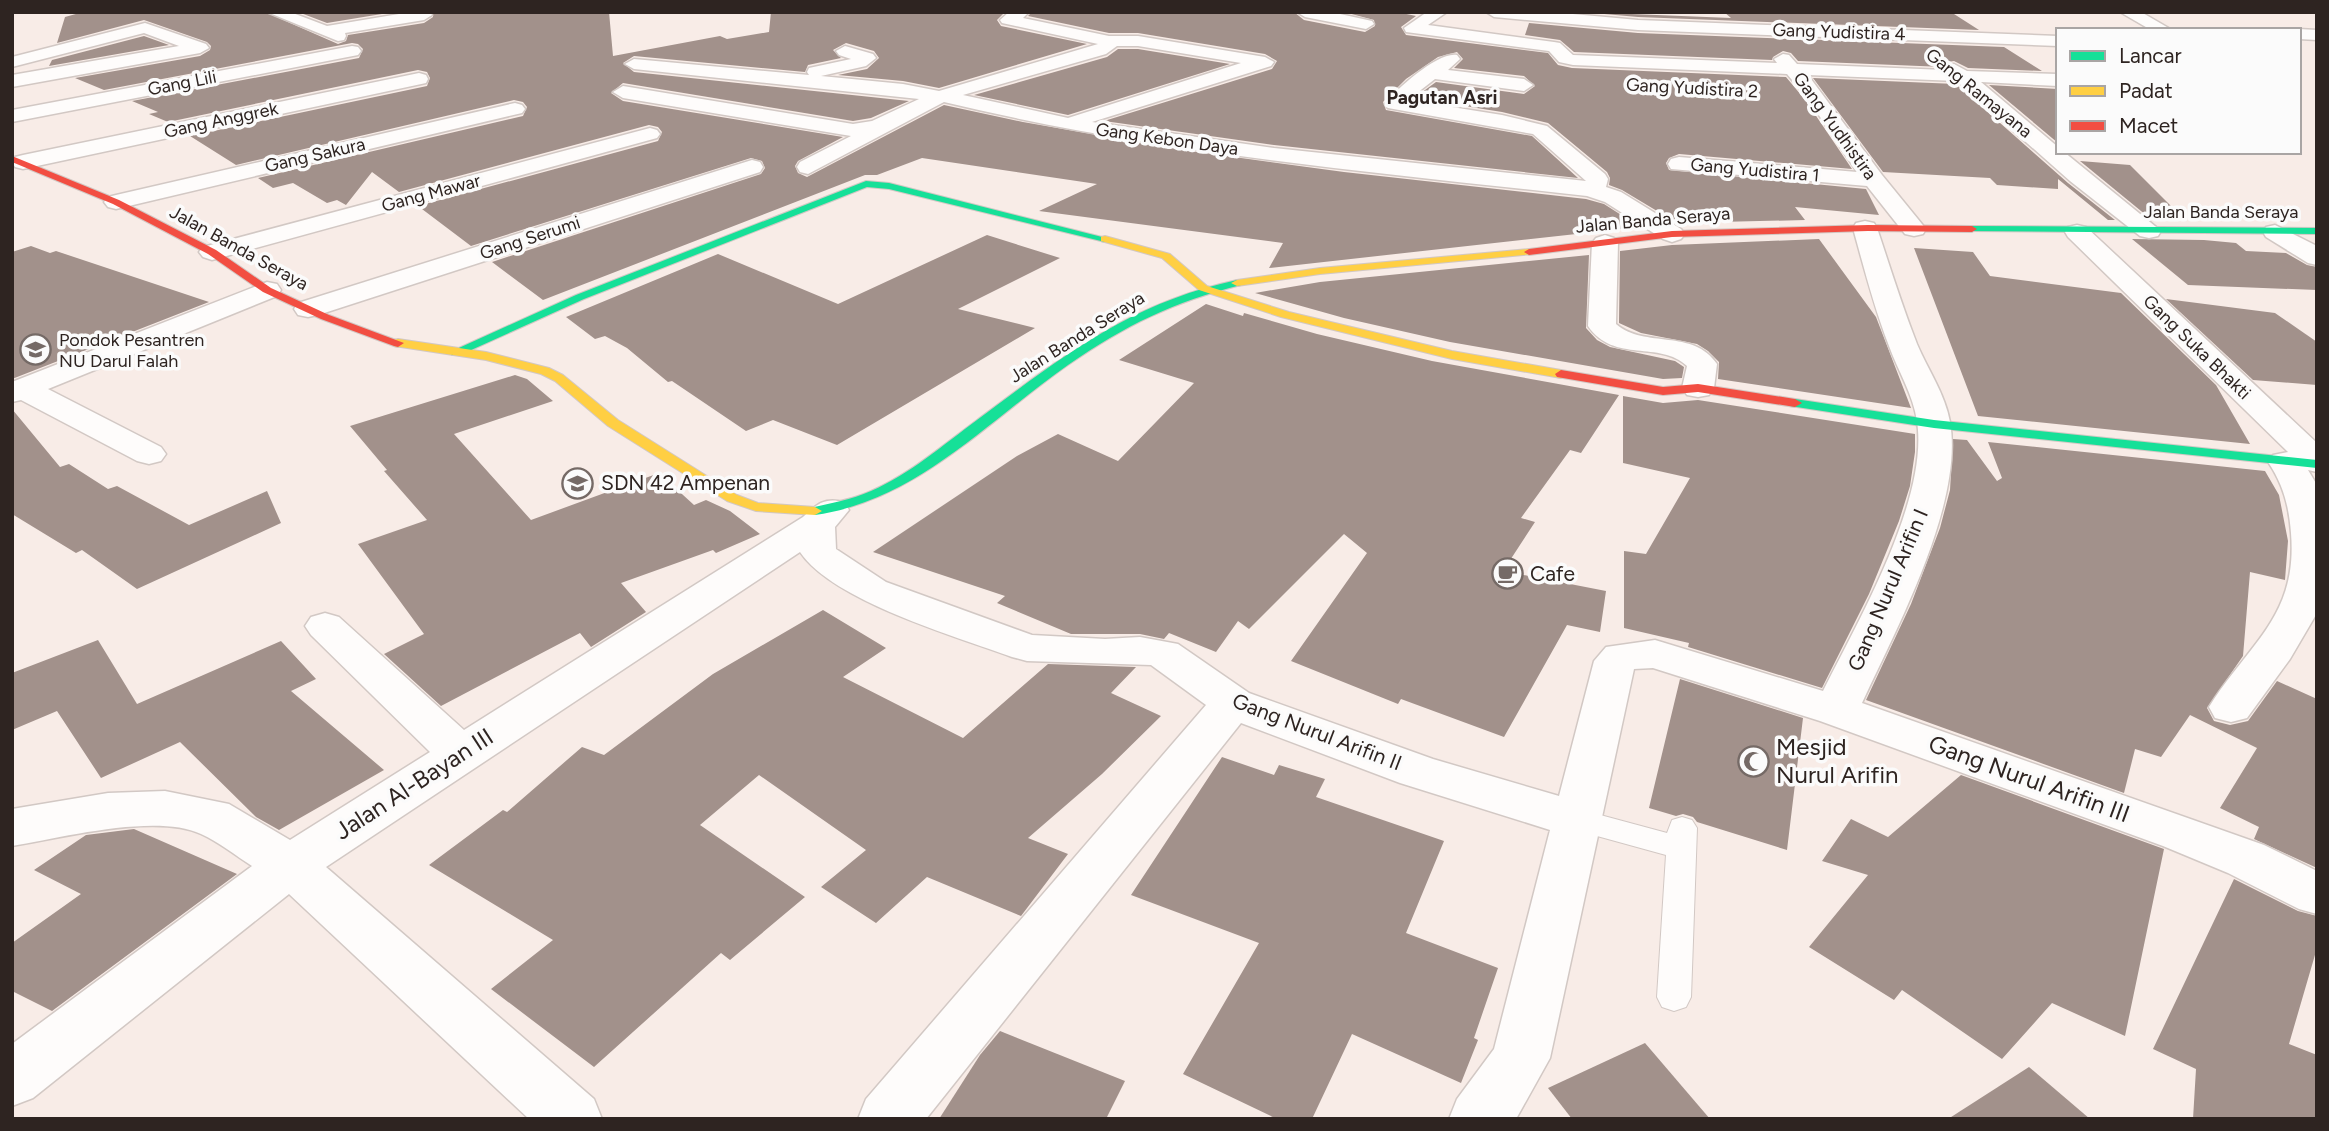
<svg xmlns="http://www.w3.org/2000/svg" width="2329" height="1131" font-family="Figtree,sans-serif">
<rect width="100%" height="100%" fill="#f8ece7"/>
<g fill="#a2918b">
<path d="M83 12H265L338 44 346 41 348 35 424 23 433 17V12H609L613 56 720 36 727 39 769 32 771 12H1005L997 20 1001 26 1087 44 939 88 903 81 838 75 867 69 879 58 874 51 846 43 833 50 841 58 808 65 805 72 634 56 623 63 634 72 909 101 871 118 853 121 623 83 611 93 623 101 843 137 798 161 795 166 798 173 807 177 944 105 1023 122 1183 150 1344 172 1586 199 1604 204 1640 227 1269 268 1283 243 1039 211 1097 184 922 158 877 175H865L543 300 492 262 761 174 765 168 762 161 751 158 471 246 418 206 658 141 662 132 658 127 649 125 399 192 372 172 346 205 337 200 327 203 293 183 273 188 258 178 523 116 527 107 523 102 514 100 236 165 190 136 427 86 430 78 427 72 418 70 168 122 149 114 158 112 132 101 359 58 363 49 358 44 352 43 104 90 75 78 200 56 210 50 211 46 207 42 144 20 57 43 65 17Z"/>
<path d="M298 12H394L327 23Z"/>
<path d="M1032 12H1294L1304 20 1365 32 1375 26 1374 20 1344 12H1397L1416 16 1401 27 1406 35 1548 53 1558 65 1572 68 1786 77 1806 101 1852 169 1679 154 1669 158 1666 163 1669 170 1866 189 1879 215 1795 207 1805 220 1677 223 1622 190 1609 185 1610 178 1607 172 1548 123 1502 112 1414 98 1436 82 1524 94 1535 86 1524 76 1454 68 1463 59 1457 52 1438 57 1406 79 1383 102 1386 110 1532 136 1578 178 1274 145 1104 121 1272 69 1277 61 1265 54 1138 33H1109L1028 16Z"/>
<path d="M1582 12 1731 18 1724 12 1954 14 1979 30 1638 17Z"/>
<path d="M1529 23 1638 33 2004 47 2042 71 1968 68 1954 61 1948 62 1944 67 1798 61 1791 53 1783 51 1773 57 1772 60 1574 52 1560 40 1525 35Z"/>
<path d="M144 36 169 45 49 66 52 60Z"/>
<path d="M1118 49H1138L1230 64 1068 115 974 95 1107 57Z"/>
<path d="M1813 78 1956 84 2068 183 2115 220H2108L2058 179V189L1997 185 1990 178 1883 172Z"/>
<path d="M1989 85 2058 89V143Z"/>
<path d="M2080 161 2130 165 2185 220H2152Z"/>
<path d="M987 235 1060 258 958 309 1035 328 837 445 773 420 746 431 672 381 668 382 627 348 605 336 595 339 566 317 718 254 838 304Z"/>
<path d="M1819 239 1876 317 1911 408 1718 379 1719 362 1708 351 1697 344 1641 333 1619 323 1620 251 1672 245Z"/>
<path d="M2132 239 2204 240 2236 243 2246 251 2286 253 2307 265 2317 267V290L2188 285Z"/>
<path d="M31 246 50 253 56 251 209 302 12 379V252Z"/>
<path d="M1914 248 1973 252 1990 276 2121 293 2216 385 2250 444 1978 416Z"/>
<path d="M1589 255 1586 328 1597 340 1610 347 1675 361 1684 367 1682 378 1663 379 1450 342 1344 318 1255 293 1320 282Z"/>
<path d="M2166 299 2275 313 2317 342V385L2253 380Z"/>
<path d="M1206 304 1243 316 1244 313 1317 334 1432 361 1619 395 1581 453 1570 450 1521 518 1535 522 1503 571 1606 591 1600 632 1567 625 1504 737 1401 699 1398 704 1291 661 1367 553 1344 534 1249 629 1238 621 1216 652 1169 633 1164 639 1140 634H1071L997 603 1005 596 873 552 1017 456 1058 434 1118 461 1194 383 1119 360Z"/>
<path d="M515 375 527 379 553 401 454 434 531 520 659 473 694 505 706 500 730 511 760 534 716 553 713 550 621 583 646 612 591 647 580 633 441 706 384 654 424 634 358 544 427 520 384 471 387 470 350 426Z"/>
<path d="M1623 396 1663 403 1698 400 1915 434V452L1910 486 1899 521 1869 594 1822 688 1688 647 1689 643 1624 628V551L1646 554 1690 478 1623 463Z"/>
<path d="M12 409 60 467 69 464 108 489 117 486 189 525 267 491 281 523 137 589 82 550 76 553 12 514Z"/>
<path d="M1953 439 1967 440 1997 481 2002 478 1988 442 2265 471 2279 495 2288 541 2285 580 2250 572 2243 656 2207 708 2214 721 2230 725 2248 721 2277 681 2317 699V868L2254 839 2259 827 2220 808 2257 748 2190 715 2161 757 2135 749 2124 793 1866 700 1911 604 1940 528 1950 490Z"/>
<path d="M823 610 886 648 843 677 963 738 1048 664 1136 667 1111 693 1161 716 1102 774 1028 838 1068 854 1021 916 927 877 876 923 821 887 866 850 759 775 700 825 805 897 730 960 721 953 594 1067 491 989 553 940 429 865 503 810 507 812 582 747 604 755 713 674Z"/>
<path d="M98 640 137 704 281 641 316 679 291 691 384 770 279 830 256 817 180 742 101 778 57 711 12 730V673Z"/>
<path d="M1680 679 1803 718 1787 850 1697 822 1693 817 1683 814 1676 816 1649 808Z"/>
<path d="M1222 757 1274 775 1279 765 1325 779 1316 797 1444 841 1406 933 1498 968 1474 1038 1478 1040 1461 1083 1352 1034 1312 1119H1277L1183 1074 1259 943 1131 895Z"/>
<path d="M1961 775 2164 849 2125 1036 2052 1003 2002 1059 1902 990 1894 1000 1809 947 1868 875 1822 861 1851 819 1888 837Z"/>
<path d="M134 829 237 874 52 1011 12 991V943L81 894 34 870 86 835Z"/>
<path d="M2234 879 2298 911 2317 916V948L2289 1044 2317 1055V1119H2193L2196 1069 2153 1049Z"/>
<path d="M1000 1031 1125 1081 1106 1119H939L980 1055Z"/>
<path d="M1645 1043 1710 1119H1572L1548 1088Z"/>
<path d="M2029 1067 2090 1119H1948Z"/>
</g>
<g fill="none" stroke-linecap="round" stroke-linejoin="round">
<defs>
<path id="lane" d="M1578 809 1667 833 1672 820 1682 817 1692 820 1697 828 1691 997 1686 1007 1674 1011 1662 1007 1657 997 1666 855 1568 828 1564 820 1568 812Z"/>
<g id="street">
<path d="M267 12H290L327 26 411 12H430L432 15 424 20 345 33 346 36 344 40 338 41Z"/>
<path d="M1009 12H1029L1023 18 1109 36H1138L1265 57 1274 62 1271 66 1092 122 1274 148 1586 181 1533 134 1388 108 1385 104C1396 89 1439 51 1457 55L1460 59 1448 70 1524 79 1533 85 1524 91 1435 79 1408 100 1502 115 1547 126 1605 174 1608 179 1606 187 1621 192 1681 229 1685 234 1681 239 1672 242 1663 239 1605 202 1587 196C1371 172 1155 153 944 102L808 174 800 172 797 167 800 162 851 136 623 98 613 92 623 86 853 124 872 121 919 99 634 69 625 64 634 59 809 75 807 72 809 68 851 59 839 55 836 51 845 46 873 54 876 58 866 66 821 76 903 84 939 91 1098 44 1002 23 1000 20ZM1117 46H1138L1241 63 1068 118 963 95 1106 54Z"/>
<path d="M1297 12H1331L1372 21 1374 24 1366 29 1305 17Z"/>
<path d="M1427 12H1447L1428 25 1554 42 1560 43 1573 55 1777 63 1774 59 1783 54 1789 55 1797 64 1945 70 1948 65 1954 64 1967 71 2058 74V86L1981 82 2058 147V152H2064L2161 231 2158 236 2149 238 2140 236 2070 181 1957 81 1808 75 1882 175 1926 229 1923 234 1914 236 1905 234 1867 186 1671 169 1668 164 1671 159 1679 157 1857 172 1808 99 1787 74 1573 65 1559 62 1549 51 1406 32 1404 28Z"/>
<path d="M1486 12H1551L1638 20 2058 36V46L1638 30 1494 17Z"/>
<path d="M2120 12H2141L2172 30H2151Z"/>
<path d="M145 23 206 44 209 48 200 53 12 87V75L179 46 144 33 12 67V57Z"/>
<path d="M2299 29 2317 30V40L2299 39V30H2296Z"/>
<path d="M352 46 358 47 361 51 358 55 12 122V110Z"/>
<path d="M419 73 426 75 428 79 426 83 23 169 15 167 12 162 15 157 23 155Z"/>
<path d="M515 103 522 105 525 109 522 113 116 209 108 207 104 202 108 197 116 195Z"/>
<path d="M650 128 657 130 660 134 657 138 212 260 203 257 199 252 203 247Z"/>
<path d="M752 160 760 162 763 167 760 172 318 315 308 317 298 315 294 309 298 303Z"/>
<path d="M1865 221 1874 223 1877 228C1890 267 1902 306 1917 344 1928 370 1945 394 1950 422 1964 504 1896 629 1862 703L2264 845 2317 871V914L2299 909 2228 873 2163 846 1820 721 1653 668 1634 669 1550 1058 1516 1119H1449L1457 1099 1494 1049 1550 830 1400 783 1241 723 926 1119H858L866 1099 1206 705 1151 665 1027 661 1012 657C955 636 833 601 800 552L326 867 594 1099 602 1119H529L289 894 33 1098 12 1106V1044L252 866C236 856 219 842 201 834 156 813 61 838 12 846V809L108 793 165 791 229 804 290 840 430 752 311 635 305 626 311 617 325 613 339 617 464 730 803 517C817 504 824 497 844 502L849 510 835 527 836 549 886 582 1032 635 1105 639 1140 637 1178 644 1249 693 1433 759 1559 796 1594 661 1606 647 1655 640 1823 691C1858 621 1929 499 1917 421 1913 394 1898 371 1889 346 1874 307 1864 268 1853 228L1856 223Z"/>
<path d="M2077 225 2086 227 2317 443V472L2308 470 2317 485V613L2290 659 2247 718 2231 722 2215 718 2209 707C2248 644 2298 617 2291 533 2289 506 2283 484 2268 462L2273 455 2288 452 2068 237 2065 232 2068 227Z"/>
<path d="M2275 225 2317 246V265L2308 263 2266 237 2263 232 2266 227Z"/>
<path d="M1605 235 1614 238 1618 243 1616 324C1645 349 1693 328 1717 364L1714 388 1709 395 1698 397 1687 395 1682 388 1687 366C1660 340 1614 364 1588 326L1592 243 1596 238Z"/>
<path d="M267 282 277 284 281 290 277 296 48 389 161 447 166 454 161 461 149 464 137 461 21 400 12 402V382Z"/>
</g>
<g id="fast">
<path d="M866 181 889 183 1110 239 1105 242 889 189 867 187 584 299 460 355H452L450 352 576 295Z"/>
<path d="M1972 226 2317 228V234L1968 231 1967 229Z"/>
<path d="M1237 280 1243 283 1241 285C1173 302 1126 325 1068 365 988 421 916 501 815 515L808 511 810 508C831 503 851 500 871 491 910 474 943 445 977 420 1063 356 1130 303 1237 280Z"/>
<path d="M1795 399 1934 420 2317 460V468L1934 428 1790 406 1788 403Z"/>
</g>
<g id="slow">
<path d="M1105 236 1170 254 1207 286 1289 312 1452 351 1561 370 1567 374 1561 378 1452 359 1281 317 1199 290 1162 258 1101 241V237Z"/>
<path d="M1529 249 1533 250V254L1320 274 1237 286 1231 283 1237 280 1320 268Z"/>
<path d="M398 339 486 352 549 368 563 375 618 420 737 495 758 503 815 507 822 511 815 515 756 511 727 501 608 426 555 381 541 374 486 360 394 346V340Z"/>
</g>
<g id="jam">
<path d="M12 156 119 200 216 250 271 288 329 315 404 343 398 347 394 346 321 319 263 292 208 254 113 204 12 162Z"/>
<path d="M1868 225 1972 226 1977 229 1972 232 1868 231 1672 237 1529 255 1524 252 1529 249 1672 231Z"/>
<path d="M1561 370 1663 387 1698 384 1795 399 1802 403 1795 407 1698 392 1663 395 1557 377 1555 374Z"/>
</g>
</defs>
<use href="#lane" stroke="#d2c8c4" stroke-width="2"/>
<use href="#street" stroke="#d2c8c4" stroke-width="3"/>
<use href="#fast" stroke="#d2c8c4" stroke-width="2"/>
<use href="#slow" stroke="#d2c8c4" stroke-width="2"/>
<use href="#jam" stroke="#d2c8c4" stroke-width="2"/>
<use href="#lane" fill="#fefcfb" fill-rule="evenodd"/>
<use href="#street" fill="#fefcfb" fill-rule="evenodd"/>
<use href="#fast" fill="#16e098" fill-rule="evenodd"/>
<use href="#slow" fill="#ffcf43" fill-rule="evenodd"/>
<use href="#jam" fill="#f24e42" fill-rule="evenodd"/>
</g>
<defs>
<symbol id="school-ring" viewBox="-11 -11 22 22"><circle r="9.5" fill="#fbfbfb" stroke="#756a66" stroke-width="1.5"/><path d="M0-5L7-2L0 1L-7-2ZM-4 1L0 2.5L4 1V4Q0 6-4 4Z" fill="#756a66"/></symbol>
<symbol id="cafe-ring" viewBox="-11 -11 22 22"><circle r="9.5" fill="#fbfbfb" stroke="#756a66" stroke-width="1.5"/><path d="M-5.5-4.5H6V0H3Q3 3.5 0 3.5H-2.5Q-5.5 3.5-5.5 0ZM3-3.2v2h1.7v-2ZM-6 4.5H4V6H-6Z" fill="#756a66"/></symbol>
<symbol id="mosque-ring" viewBox="-11 -11 22 22"><circle r="9.5" fill="#fbfbfb" stroke="#756a66" stroke-width="1.5"/><path d="M3.5-4.9A6 6 0 1 0 3.5 4.9A5 5 0 1 1 3.5-4.9Z" fill="#756a66"/></symbol>
</defs>
<g fill-rule="evenodd">
<use href="#school-ring" x="18" y="332" width="35" height="35"/>
<use href="#school-ring" x="560" y="466" width="35" height="35"/>
<use href="#cafe-ring" x="1490" y="556" width="35" height="35"/>
<use href="#mosque-ring" x="1736" y="744" width="35" height="35"/>
</g>
<g text-anchor="middle" stroke-width="7" stroke-linejoin="round" paint-order="stroke">
<g font-size="18" fill="#2e2421" stroke="#fbfbfb">
<text transform="translate(1839 32) rotate(2)" y="6">Gang Yudistira 4</text>
<text transform="translate(182 83) rotate(-11)" y="6">Gang Lili</text>
<text transform="translate(1692 88) rotate(3)" y="6">Gang Yudistira 2</text>
<text transform="translate(1979 93) rotate(39)" y="6">Gang Ramayana</text>
<text transform="translate(221 120) rotate(-12)" y="6">Gang Anggrek</text>
<text transform="translate(1835 126) rotate(54)" y="6">Gang Yudhistira</text>
<text transform="translate(1167 139) rotate(8)" y="6">Gang Kebon Daya</text>
<text transform="translate(315 155) rotate(-13)" y="6">Gang Sakura</text>
<text transform="translate(1755 170) rotate(5)" y="6">Gang Yudistira 1</text>
<text transform="translate(431 193) rotate(-15)" y="6">Gang Mawar</text>
<text x="2221" y="218">Jalan Banda Seraya</text>
<text transform="translate(1653 220) rotate(-5)" y="6">Jalan Banda Seraya</text>
<text transform="translate(530 238) rotate(-18)" y="6">Gang Serumi</text>
<text transform="translate(239 248) rotate(29)" y="6">Jalan Banda Seraya</text>
<text transform="translate(1077 337) rotate(-32)" y="6">Jalan Banda Seraya</text>
<text transform="translate(2197 347) rotate(44)" y="6">Gang Suka Bhakti</text>
</g>
<g font-size="18" fill="#2e2421" stroke="#fbfbfb" text-anchor="start">
<text x="59" y="346">Pondok Pesantren<tspan x="59" dy="21">NU Darul Falah</tspan></text>
</g>
<g font-size="19" font-weight="bold" fill="#2e2421" stroke="#fbfbfb">
<text x="1442" y="104">Pagutan Asri</text>
</g>
<g font-size="21" fill="#2e2421" stroke="#fbfbfb" text-anchor="start">
<text x="601" y="490">SDN 42 Ampenan</text>
<text x="1530" y="581">Cafe</text>
</g>
<g font-size="21" fill="#2e2421" stroke="#fbfbfb">
<text transform="translate(1888 590) rotate(-67)" y="7">Gang Nurul Arifin I</text>
<text transform="translate(1317 732) rotate(21)" y="7">Gang Nurul Arifin II</text>
</g>
<g font-size="24" fill="#2e2421" stroke="#fbfbfb" text-anchor="start">
<text x="1776" y="755">Mesjid<tspan x="1776" dy="28">Nurul Arifin</tspan></text>
</g>
<g font-size="24" fill="#2e2421" stroke="#fbfbfb">
<text transform="translate(2029 779) rotate(20)" y="8">Gang Nurul Arifin III</text>
<text transform="translate(414 784) rotate(-33)" y="8">Jalan Al-Bayan III</text>
</g>
</g>
<rect width="2329" height="1131" fill="none" stroke="#2e2421" stroke-width="28"/>
<rect x="2056" y="28" width="245" height="126" fill="#fbfbfb" stroke="#a9a5a4" stroke-width="2"/>
<rect x="2070" y="51" width="35" height="10" fill="#16e098" stroke="#a9a5a4" stroke-width="2"/>
<text x="2119" y="63" font-size="21" fill="#2e2421">Lancar</text>
<rect x="2070" y="86" width="35" height="10" fill="#ffcf43" stroke="#a9a5a4" stroke-width="2"/>
<text x="2119" y="98" font-size="21" fill="#2e2421">Padat</text>
<rect x="2070" y="121" width="35" height="10" fill="#f24e42" stroke="#a9a5a4" stroke-width="2"/>
<text x="2119" y="133" font-size="21" fill="#2e2421">Macet</text>
</svg>
